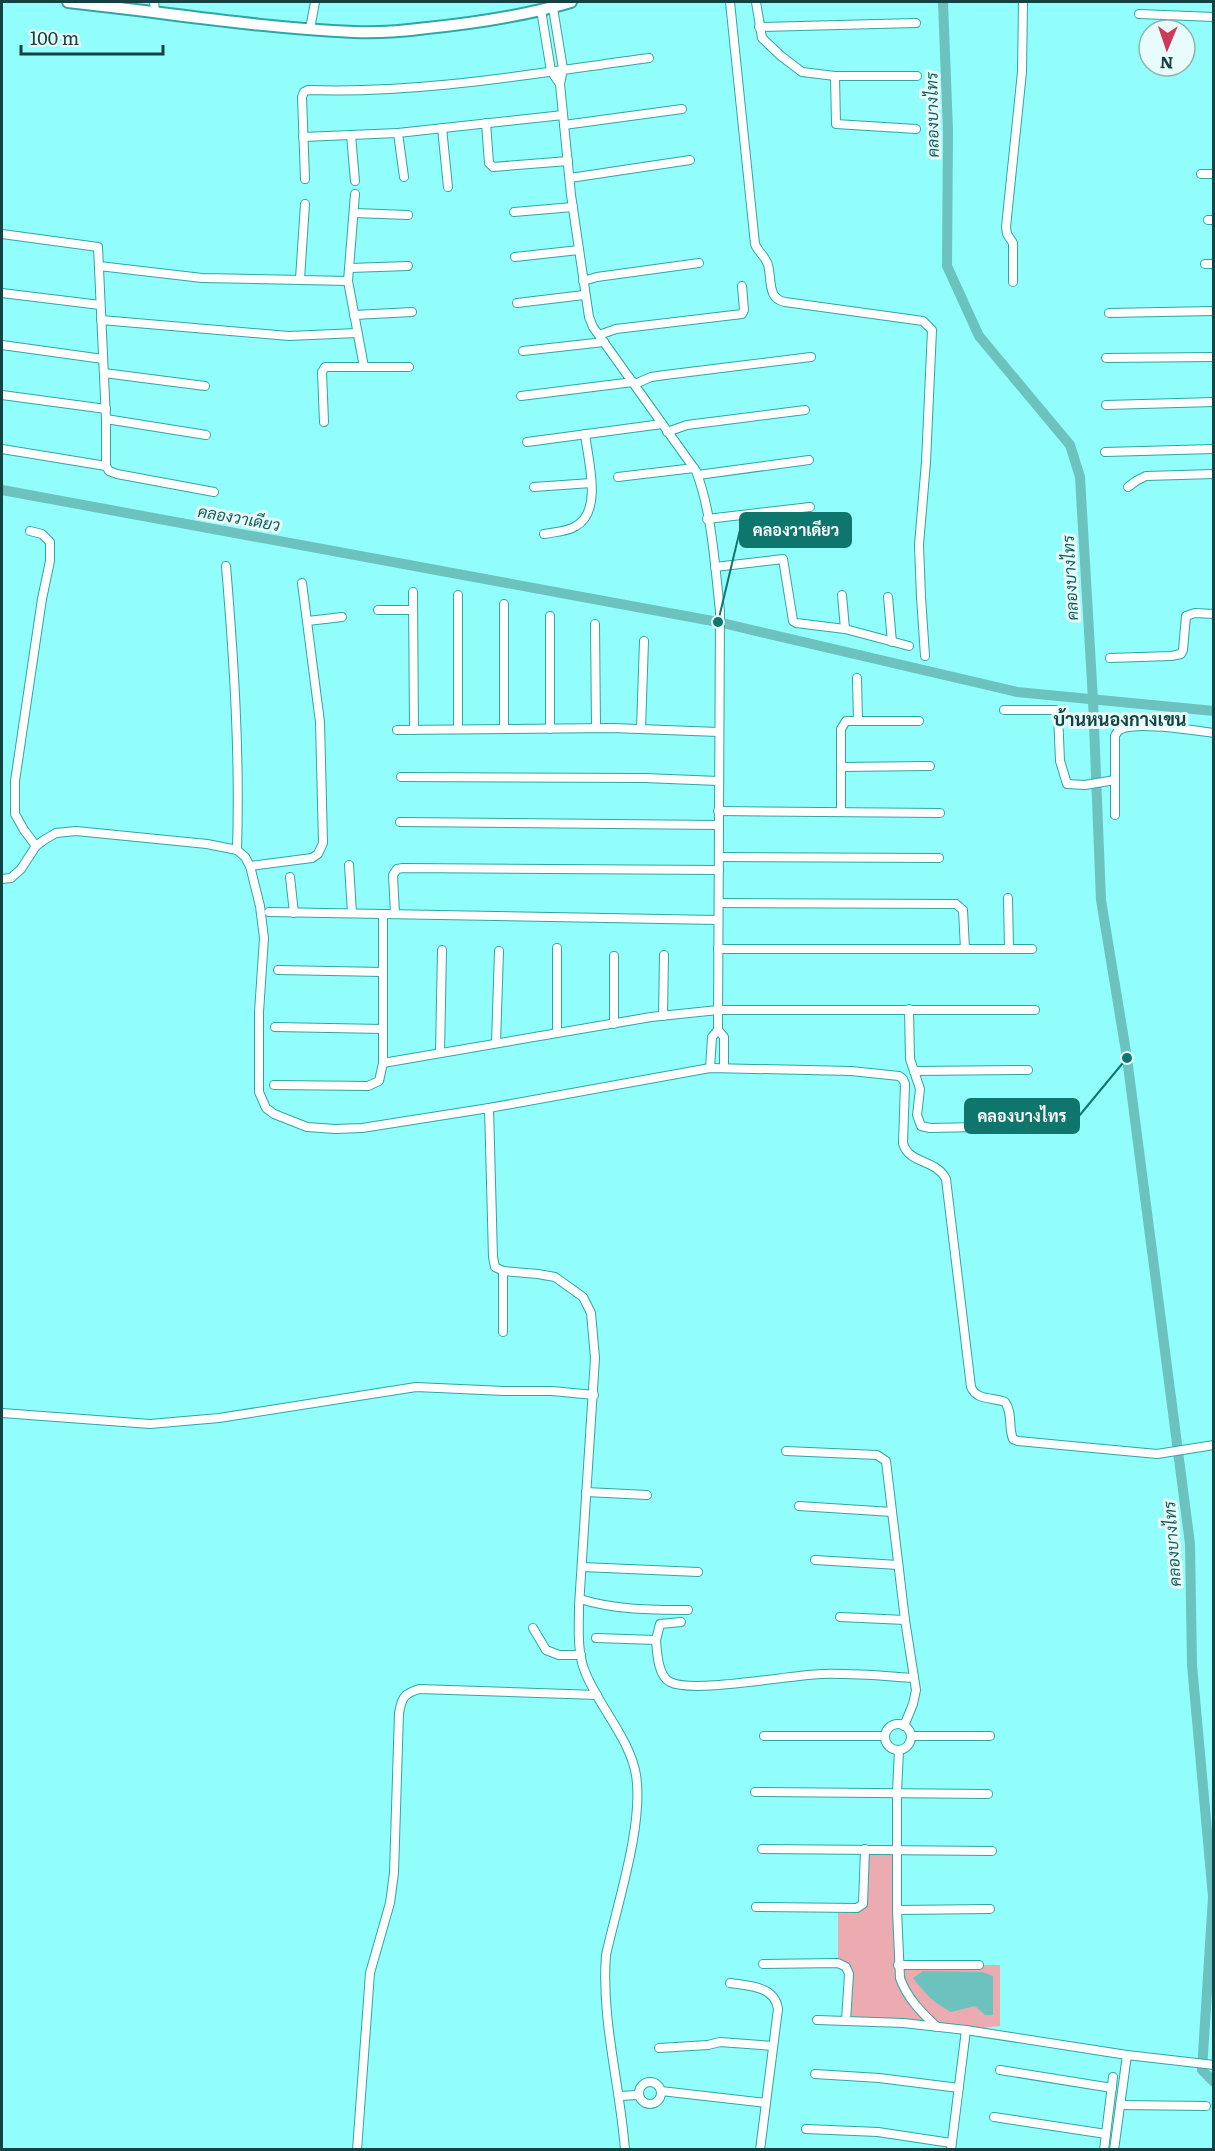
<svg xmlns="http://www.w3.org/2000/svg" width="1215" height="2151" font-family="Literata,Sarabun,serif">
<rect width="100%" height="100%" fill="#91fefb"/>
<path fill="#ebabb0" d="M860 1849 898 1851V1965H1000V2026L966 2030 846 2020 847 1963H838V1907L863 1906Z"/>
<path fill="#6cc2bf" d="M923 1971 982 1972 993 1976V2015H985L975 2006 951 2012C930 2000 928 1996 913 1978Z"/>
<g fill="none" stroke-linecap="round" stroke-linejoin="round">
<g stroke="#6cc2bf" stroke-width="10">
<path d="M943 2 948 131 947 266 979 336 1070 445 1080 477 1093 700 1101 900 1127 1058 1190 1544 1192 1665 1213 1897 1202 2070 1214 2082"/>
<path d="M2 490 718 622 1017 692 1214 711"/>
</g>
<defs>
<g id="street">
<path d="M154 2 155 11"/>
<path d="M730 2 755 244C758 252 766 257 768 265 772 279 767 299 785 302L923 321 932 330 926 462 919 545 921 597 925 656"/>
<path d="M756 2 762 38 781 56 802 72 835 76H917"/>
<path d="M553 8 563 69 560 84 571 195 589 317 593 327 696 471C712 512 715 567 720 611L718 1030 712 1037 710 1068"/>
<path d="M541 10 551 71 560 84"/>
<path d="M1139 14 1214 17"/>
<path d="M759 27 916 23"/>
<path d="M310 29 315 2"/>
<path d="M835 76 836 124 916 129"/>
<path d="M486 123 489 163 493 167 568 161"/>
<path d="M564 125 682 109"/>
<path d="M442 128 448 187"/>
<path d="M398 133 404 177"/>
<path d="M351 135 355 181"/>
<path d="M303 137 398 133 563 115"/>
<path d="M1201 174H1214"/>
<path d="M570 178 690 160"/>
<path d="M305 179 302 97 304 92 308 90C421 94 537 73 649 58"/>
<path d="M355 194 348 281 364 367"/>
<path d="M514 212 573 207"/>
<path d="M354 213 408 215"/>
<path d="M1208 220H1214"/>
<path d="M2 234 98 247 106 419V466"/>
<path d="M515 257 579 250"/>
<path d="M1205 264H1214"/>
<path d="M99 266 202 278 348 281"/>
<path d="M350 268 408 266"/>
<path d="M300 279 305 204"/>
<path d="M583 281 597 277 699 263"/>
<path d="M1013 282V243L1007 234 1006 227 1022 72 1023 2"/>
<path d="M2 293 100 305"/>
<path d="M517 303 584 295"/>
<path d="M1109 313 1214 311"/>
<path d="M354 315 412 312"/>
<path d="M101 320 289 336 357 333"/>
<path d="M599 335 616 329 742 314 744 310 742 286"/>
<path d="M2 345 103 359"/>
<path d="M523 351 604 342"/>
<path d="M1106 358 1214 357"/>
<path d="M104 373 205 386"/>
<path d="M635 384 651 377 665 375 811 357"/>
<path d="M2 395 106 409"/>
<path d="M521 396 633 382"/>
<path d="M1106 405 1214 402"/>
<path d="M106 419 206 435"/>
<path d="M324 422 322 372 325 367H409"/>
<path d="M667 432 687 425 805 410"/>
<path d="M527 442 662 424"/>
<path d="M2 449 106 466 109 471 117 474 214 492"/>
<path d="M1105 452 1214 449"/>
<path d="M698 475 809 460"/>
<path d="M618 477 694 468"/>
<path d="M534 487 591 483"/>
<path d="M1128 487 1136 481 1146 476 1214 474"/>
<path d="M707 519 810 507"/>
<path d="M30 531 42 534 50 542V561L42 599 15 781V814L24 830 36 846"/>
<path d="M544 534C554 532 567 532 576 526 603 511 588 460 585 434"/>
<path d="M226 566C234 661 240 755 237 850"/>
<path d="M715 567 783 559 793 621 796 623 845 629 909 646"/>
<path d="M413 592 414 730"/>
<path d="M458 595V729"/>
<path d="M842 595 845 629"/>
<path d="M888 597 892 642"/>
<path d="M378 610H413"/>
<path d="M550 616V729"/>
<path d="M308 621 342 617"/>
<path d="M595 624 596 728"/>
<path d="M1110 658 1171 656 1181 654 1183 650 1186 616 1195 613 1214 614"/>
<path d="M857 678 858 721"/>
<path d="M1004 710H1056L1058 714 1060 761 1067 784 1085 785 1115 780"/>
<path d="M504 729V604"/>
<path d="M641 729 644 641"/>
<path d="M397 730 612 728 719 732"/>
<path d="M841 767 930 766"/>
<path d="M401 777 645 778 718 781"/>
<path d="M718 811 940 813"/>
<path d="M841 812V729L846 721H919"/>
<path d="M1115 815V736C1117 732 1117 731 1121 729 1139 721 1193 730 1214 733"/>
<path d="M400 822 718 825"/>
<path d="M719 857 939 858"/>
<path d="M349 865 352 913"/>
<path d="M250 866 312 858 318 854 323 843 320 722 302 583"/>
<path d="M290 877 294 913"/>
<path d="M2 879 11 878 21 869 36 846 44 840 56 833 76 831 207 844 237 850 245 857 250 866 260 906 264 938 259 1012V1092L266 1108 274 1114 307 1127 335 1129 362 1128 489 1108 710 1068 851 1071 899 1076 903 1079 905 1084 903 1143C908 1164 936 1159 946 1179L971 1387C977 1401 993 1397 1005 1402 1013 1413 1008 1427 1013 1439L1018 1441 1157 1454 1214 1445"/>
<path d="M1008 898 1009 949"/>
<path d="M719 903 956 904 963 910 965 949"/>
<path d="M269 912 718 920"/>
<path d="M395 914 393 875 397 869 403 868 719 870"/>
<path d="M718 949H1032"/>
<path d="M614 956V1024"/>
<path d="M278 970 383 972"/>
<path d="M909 1009 910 1059 920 1089 917 1115 921 1126 930 1128 1037 1126"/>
<path d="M663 1016 664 955"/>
<path d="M275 1027 383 1029"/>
<path d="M718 1030 724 1037V1068"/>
<path d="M557 1033V948"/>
<path d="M496 1043 499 951"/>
<path d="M440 1053 442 950"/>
<path d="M383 1063 651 1017 718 1010H1035"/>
<path d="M914 1071 1028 1070"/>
<path d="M274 1085 368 1086 379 1081 383 1063V914"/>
<path d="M489 1108 493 1257 495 1267 503 1271 538 1274 555 1277 583 1297 591 1313 595 1358 579 1606C579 1626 577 1650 584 1669 597 1705 630 1738 636 1775 644 1824 617 1905 606 1955 601 2020 620 2084 625 2150"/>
<path d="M503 1332V1271"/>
<path d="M2 1413 150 1424 219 1418 416 1387 504 1391H552L594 1395"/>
<path d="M786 1451 877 1455 886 1461 905 1620 916 1690 913 1704 904 1726"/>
<path d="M586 1492 647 1495"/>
<path d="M799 1506 892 1512"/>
<path d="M815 1560 898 1565"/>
<path d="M582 1567 698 1572"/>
<path d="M580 1599C615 1610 652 1610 688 1610"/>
<path d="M840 1617 905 1620"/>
<path d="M533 1628 546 1650 559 1655H581"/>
<path d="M596 1638 656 1640C657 1653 658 1676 670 1682 693 1694 790 1675 821 1674 852 1673 883 1676 914 1678"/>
<path d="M656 1640 660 1624 681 1622"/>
<circle cx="898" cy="1737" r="13"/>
<path d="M764 1736H885"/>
<path d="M911 1736H990"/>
<path d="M899 1750 897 1792V1910L900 1978C907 1998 921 2012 937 2027"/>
<path d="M755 1792 988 1794"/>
<path d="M762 1849 992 1851"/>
<path d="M756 1907 857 1908 863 1904 865 1849"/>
<path d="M897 1910 990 1909"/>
<path d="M763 1964 838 1963 846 1967 849 1974 846 2020"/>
<path d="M898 1965H979"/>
<path d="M817 2020 903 2023 966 2030 1127 2055 1214 2065"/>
<path d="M659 2048 708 2045 720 2042 773 2046"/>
<path d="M1000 2070 1112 2088"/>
<path d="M815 2074 879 2078 959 2088"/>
<circle cx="650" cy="2093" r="11"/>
<path d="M661 2091 766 2103 778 2009C775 1986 749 1986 730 1983"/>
<path d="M619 2096 638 2095"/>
<path d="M1120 2105 1206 2106"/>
<path d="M994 2117 1106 2134"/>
<path d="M806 2129 878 2132 951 2143"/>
<path d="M357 2150 370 1973 390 1903 394 1873 399 1713C402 1697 404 1694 419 1689L597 1695"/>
<path d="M760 2150 766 2103"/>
<path d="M951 2150 966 2030"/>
<path d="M1104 2150 1113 2077"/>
<path d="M1114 2150 1127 2055"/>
</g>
<path id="secondary" d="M68 2C163 12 259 28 354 32 379 33 404 31 427 28 476 23 524 16 571 2"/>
</defs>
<use href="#street" stroke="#2fa6a4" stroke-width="10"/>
<use href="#secondary" stroke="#2fa6a4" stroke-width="14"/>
<use href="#street" stroke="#fff" stroke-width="8"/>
<use href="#secondary" stroke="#fff" stroke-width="10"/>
</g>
<g text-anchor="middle" stroke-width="6" stroke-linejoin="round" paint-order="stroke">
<g font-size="16" font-style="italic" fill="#115c5a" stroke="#e7fbfa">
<text transform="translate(932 115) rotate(-91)" y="6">คลองบางไทร</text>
<text transform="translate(239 518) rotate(10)" y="6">คลองวาเดียว</text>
<text transform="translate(1070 578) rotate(-93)" y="6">คลองบางไทร</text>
<text transform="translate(1172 1544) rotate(-94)" y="6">คลองบางไทร</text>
</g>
<g font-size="18" font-weight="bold" fill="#124241" stroke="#e7fbfa">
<text x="1120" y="726">บ้านหนองกางเขน</text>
</g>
</g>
<path fill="none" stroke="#0f766e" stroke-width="2" d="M718 622L740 530M1127 1058L1079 1116"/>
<g fill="#0f766e" stroke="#e7fbfa" stroke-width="2">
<circle cx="718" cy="622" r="6"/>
<circle cx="1127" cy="1058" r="6"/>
</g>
<g fill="#0f766e" stroke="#0f766e" stroke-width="2">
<rect x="740" y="513" width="111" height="34" rx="6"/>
<rect x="965" y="1099" width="114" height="34" rx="6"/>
</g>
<g font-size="16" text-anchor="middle" font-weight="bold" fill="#fff">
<text x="796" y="536">คลองวาเดียว</text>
<text x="1022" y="1122">คลองบางไทร</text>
</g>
<rect width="1215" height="2151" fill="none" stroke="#124241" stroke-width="6"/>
<g transform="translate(1167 48) rotate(182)"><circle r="28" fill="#e7fbfa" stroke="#92b1b0" stroke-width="1.5"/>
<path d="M0-4.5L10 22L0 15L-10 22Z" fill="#cb3b59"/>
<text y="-9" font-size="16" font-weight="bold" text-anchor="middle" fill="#124241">N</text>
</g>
<path d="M21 45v9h142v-9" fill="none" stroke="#124241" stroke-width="3"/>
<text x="30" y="45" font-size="18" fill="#124241" stroke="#e7fbfa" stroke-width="4.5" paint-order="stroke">100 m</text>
</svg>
